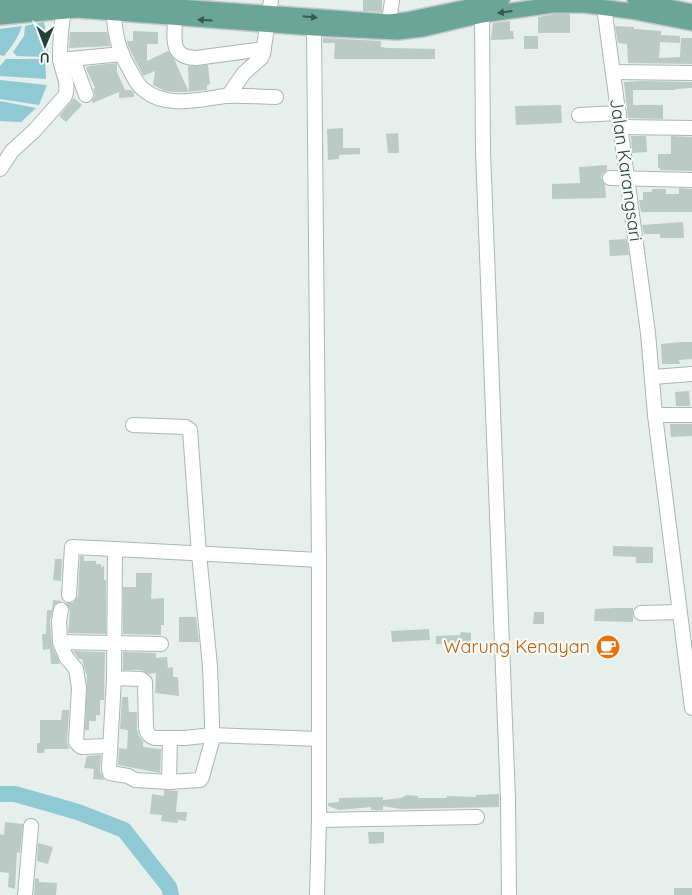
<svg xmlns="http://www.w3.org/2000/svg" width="692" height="895" font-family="Quicksand,sans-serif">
<rect width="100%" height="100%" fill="#e6efeb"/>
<g fill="#8ec9d4">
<path d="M44 22 48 45 47 57 17 56 13 52 24 36 25 26Z"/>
<path d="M22 26C18 38 12 46 4 56L0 55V29Z"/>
<path d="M6 59H45L46 79 0 76V66Z"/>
<path d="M0 80 47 85 39 105 0 99Z"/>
<path d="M0 101 36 108 21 122 0 121Z"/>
</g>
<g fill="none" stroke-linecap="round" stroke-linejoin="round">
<path stroke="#8ec9d4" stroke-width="16" d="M0 794H15L78 812 124 830 169 887 171 895"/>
</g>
<g fill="#bbcac4">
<path d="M363 0H382V12L363 11Z"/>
<path d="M554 14H570V33H538V17Z"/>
<path d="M510 21V31H513L514 39 491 40 493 23Z"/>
<path d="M615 26 634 27V29L661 31V35L680 36V43L660 42 659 58 680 57 681 38H692V64L628 63 627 44 618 43Z"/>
<path d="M133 31 158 32V44H147V61L168 51 174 59 189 92 188 66 208 65 210 84 207 85V90L184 92H174L165 91 153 85 155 71 143 76 128 46 127 41H133Z"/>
<path d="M70 32H107L110 46 69 48Z"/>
<rect x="524" y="36" width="14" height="13"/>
<path d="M323 38 381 41V47L388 48 435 49V59H334L335 43H323Z"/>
<path d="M117 63V72L125 90H131L134 93V97L119 98V92L93 103 92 101 95 96 93 89 95 88 86 68 89 66Z"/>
<path d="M642 81 692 82V88L675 89V90H633V105H663V119L628 118 624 82Z"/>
<path d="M74 98 82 105 66 122 59 116Z"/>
<path d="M561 105 562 123 516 125 515 106Z"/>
<path d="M343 128V148H360V154L339 155V159L328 160 327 129Z"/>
<path d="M398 133 399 153H388L386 134Z"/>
<path d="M631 136H646L647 152 632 153Z"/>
<path d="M671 136 692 137V171L660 170V168H658V154H671Z"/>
<path d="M607 165V170L603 173 601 177 605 185 606 198 552 199V184L580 183 579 167Z"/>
<path d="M679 188 692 189V212H641L639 200H643V192H652V189H666V194H679Z"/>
<path d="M683 222 684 238H660V234H644L642 225Z"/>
<path d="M627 239 629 255 610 256 609 240Z"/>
<path d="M681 342H692V359L679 360 680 364H662L661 344Z"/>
<path d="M689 391 690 406H676L675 392Z"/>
<path d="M670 424H692V436L671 437Z"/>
<path d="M613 546 653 547V563H636V557L613 556Z"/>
<path d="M80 556H84V561H96V564H101V567L104 566V580H106V634L68 633 70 611 66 603H73L78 596Z"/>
<path d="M55 559H62L61 581 53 580Z"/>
<path d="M136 573H152L151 599 164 598V625H161V635L123 634V587H136Z"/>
<path d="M53 600 62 601 54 605 50 621 52 645 60 664H51L50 649 43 650 42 634H46L47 610H52Z"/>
<path d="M616 608H633V622L594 621 595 609Z"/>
<path d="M534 612H544V624H533Z"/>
<path d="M179 617H196L199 642H179Z"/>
<path d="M429 629 430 640 392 642 391 631Z"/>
<path d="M461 632 471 633V642L436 644V636L460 635Z"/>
<path d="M73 651 105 652 104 700H100V715H96V721H89V730H85L87 673 86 674 82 659H79Z"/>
<path d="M123 652 156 653V658L167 657 168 668 173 667V677H178L179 696 155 693 156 673 148 674 141 670H123Z"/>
<path d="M122 697H128L129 712H137V729L139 736 143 742V747L161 749 160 773 118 765 119 748 127 749 128 730 120 729Z"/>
<path d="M62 710H69L67 742 69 749H45L44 753H37V743H40V720H61Z"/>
<path d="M101 755 100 771 104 780 93 779 94 769 84 768 87 756Z"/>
<path d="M164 790 178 791 176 812H187L186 821 178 820V823L161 821 162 815 150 814 152 794 164 796Z"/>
<path d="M499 794V807L401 809 383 806V810H371V807L339 810 328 806V803L339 802V798L383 797V800L401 798 407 795 418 796V798H447V796L476 797V795Z"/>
<path d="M5 822 23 824 20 853 17 852 15 889 8 887 9 873 0 872V834L4 835Z"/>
<path d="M368 832H384V843L369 844Z"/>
<path d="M38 843 53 847 48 864 37 861Z"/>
<path d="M35 878 39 879V882L57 883 56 895H34Z"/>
<rect x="674" y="888" width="18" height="7"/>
</g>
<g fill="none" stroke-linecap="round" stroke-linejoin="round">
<defs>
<g id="minor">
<path d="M604 7 648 333 655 415 692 708"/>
<path d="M114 13C114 31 119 52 129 68 133 76 137 85 144 90 167 109 200 99 226 96 243 95 260 97 276 97"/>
<path d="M482 15 483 151 508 800 509 895"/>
<path d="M175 17C175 39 169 57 196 58L264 49"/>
<path d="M389 22 392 0"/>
<path d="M314 28 319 560V820L317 895"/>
<path d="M73 59 86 95"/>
<path d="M60 60 122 54"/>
<path d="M613 72 692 73"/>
<path d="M228 96 244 73 261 58 263 54 271 0"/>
<path d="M579 115 619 113"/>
<path d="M620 127 692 128"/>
<path d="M0 169 12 151 34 131 65 96C70 82 61 71 60 58 60 42 61 26 64 11"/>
<path d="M610 178 692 180"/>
<path d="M653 377 692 374"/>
<path d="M655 415H692"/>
<path d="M69 595 72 547 115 549"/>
<path d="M61 610 59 621 60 642 66 657 76 669 79 688 76 742 81 747 110 746"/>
<path d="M641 613 679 612"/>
<path d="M60 642 161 644"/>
<path d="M114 678 109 769 110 773 128 776 135 780 169 782 200 780 202 777 212 741V722L210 666 199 554 190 430 186 427 133 425"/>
<path d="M318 739 212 735 185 738H155C148 736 147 733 146 727L145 682 141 679 114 678 115 549 319 560"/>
<path d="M169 782 170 738"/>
<path d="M319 820 477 817"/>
<path d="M25 895 31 826"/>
</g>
<g id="major">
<path d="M635 0 692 12"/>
<path d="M0 5 49 1H94L389 22 406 20 502 0"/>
<path d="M0 17 77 10 314 28 398 32 423 29 482 15 553 5H585L630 11 692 23"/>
</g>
</defs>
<use href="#minor" stroke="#a8b8b2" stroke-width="16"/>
<use href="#major" stroke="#c2cac8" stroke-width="18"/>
<use href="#minor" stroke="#fff" stroke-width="14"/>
<use href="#major" stroke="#6aa596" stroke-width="15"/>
</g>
<defs><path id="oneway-solid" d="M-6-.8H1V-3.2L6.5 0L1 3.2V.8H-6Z" transform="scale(1.25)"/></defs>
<g fill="#365b51">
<use href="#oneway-solid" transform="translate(505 12) rotate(172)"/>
<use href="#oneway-solid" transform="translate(310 17) rotate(5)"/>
<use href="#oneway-solid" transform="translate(205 20) rotate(-176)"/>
</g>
<defs>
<symbol id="cafe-disc" viewBox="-11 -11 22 22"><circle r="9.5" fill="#e8710a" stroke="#f7fbf9"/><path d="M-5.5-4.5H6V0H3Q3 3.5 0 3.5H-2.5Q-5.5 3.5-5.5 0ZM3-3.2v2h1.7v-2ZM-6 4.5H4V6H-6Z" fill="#fff"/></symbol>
</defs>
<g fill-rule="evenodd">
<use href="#cafe-disc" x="594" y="633" width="28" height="28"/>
</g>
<g text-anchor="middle" stroke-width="4.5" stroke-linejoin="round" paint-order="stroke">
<g font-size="18" fill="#24423a" stroke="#f7fbf9">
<text transform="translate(626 170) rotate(82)" y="6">Jalan Karangsari</text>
</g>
<g font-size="18" fill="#c56008" stroke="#f7fbf9" text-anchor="end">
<text x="590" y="653">Warung Kenayan</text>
</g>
</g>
<g transform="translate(45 45) rotate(181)" stroke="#f7fbf9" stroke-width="4" paint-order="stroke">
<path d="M0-4L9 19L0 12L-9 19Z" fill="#24423a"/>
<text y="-8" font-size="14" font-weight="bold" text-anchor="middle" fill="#24423a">U</text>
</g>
</svg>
